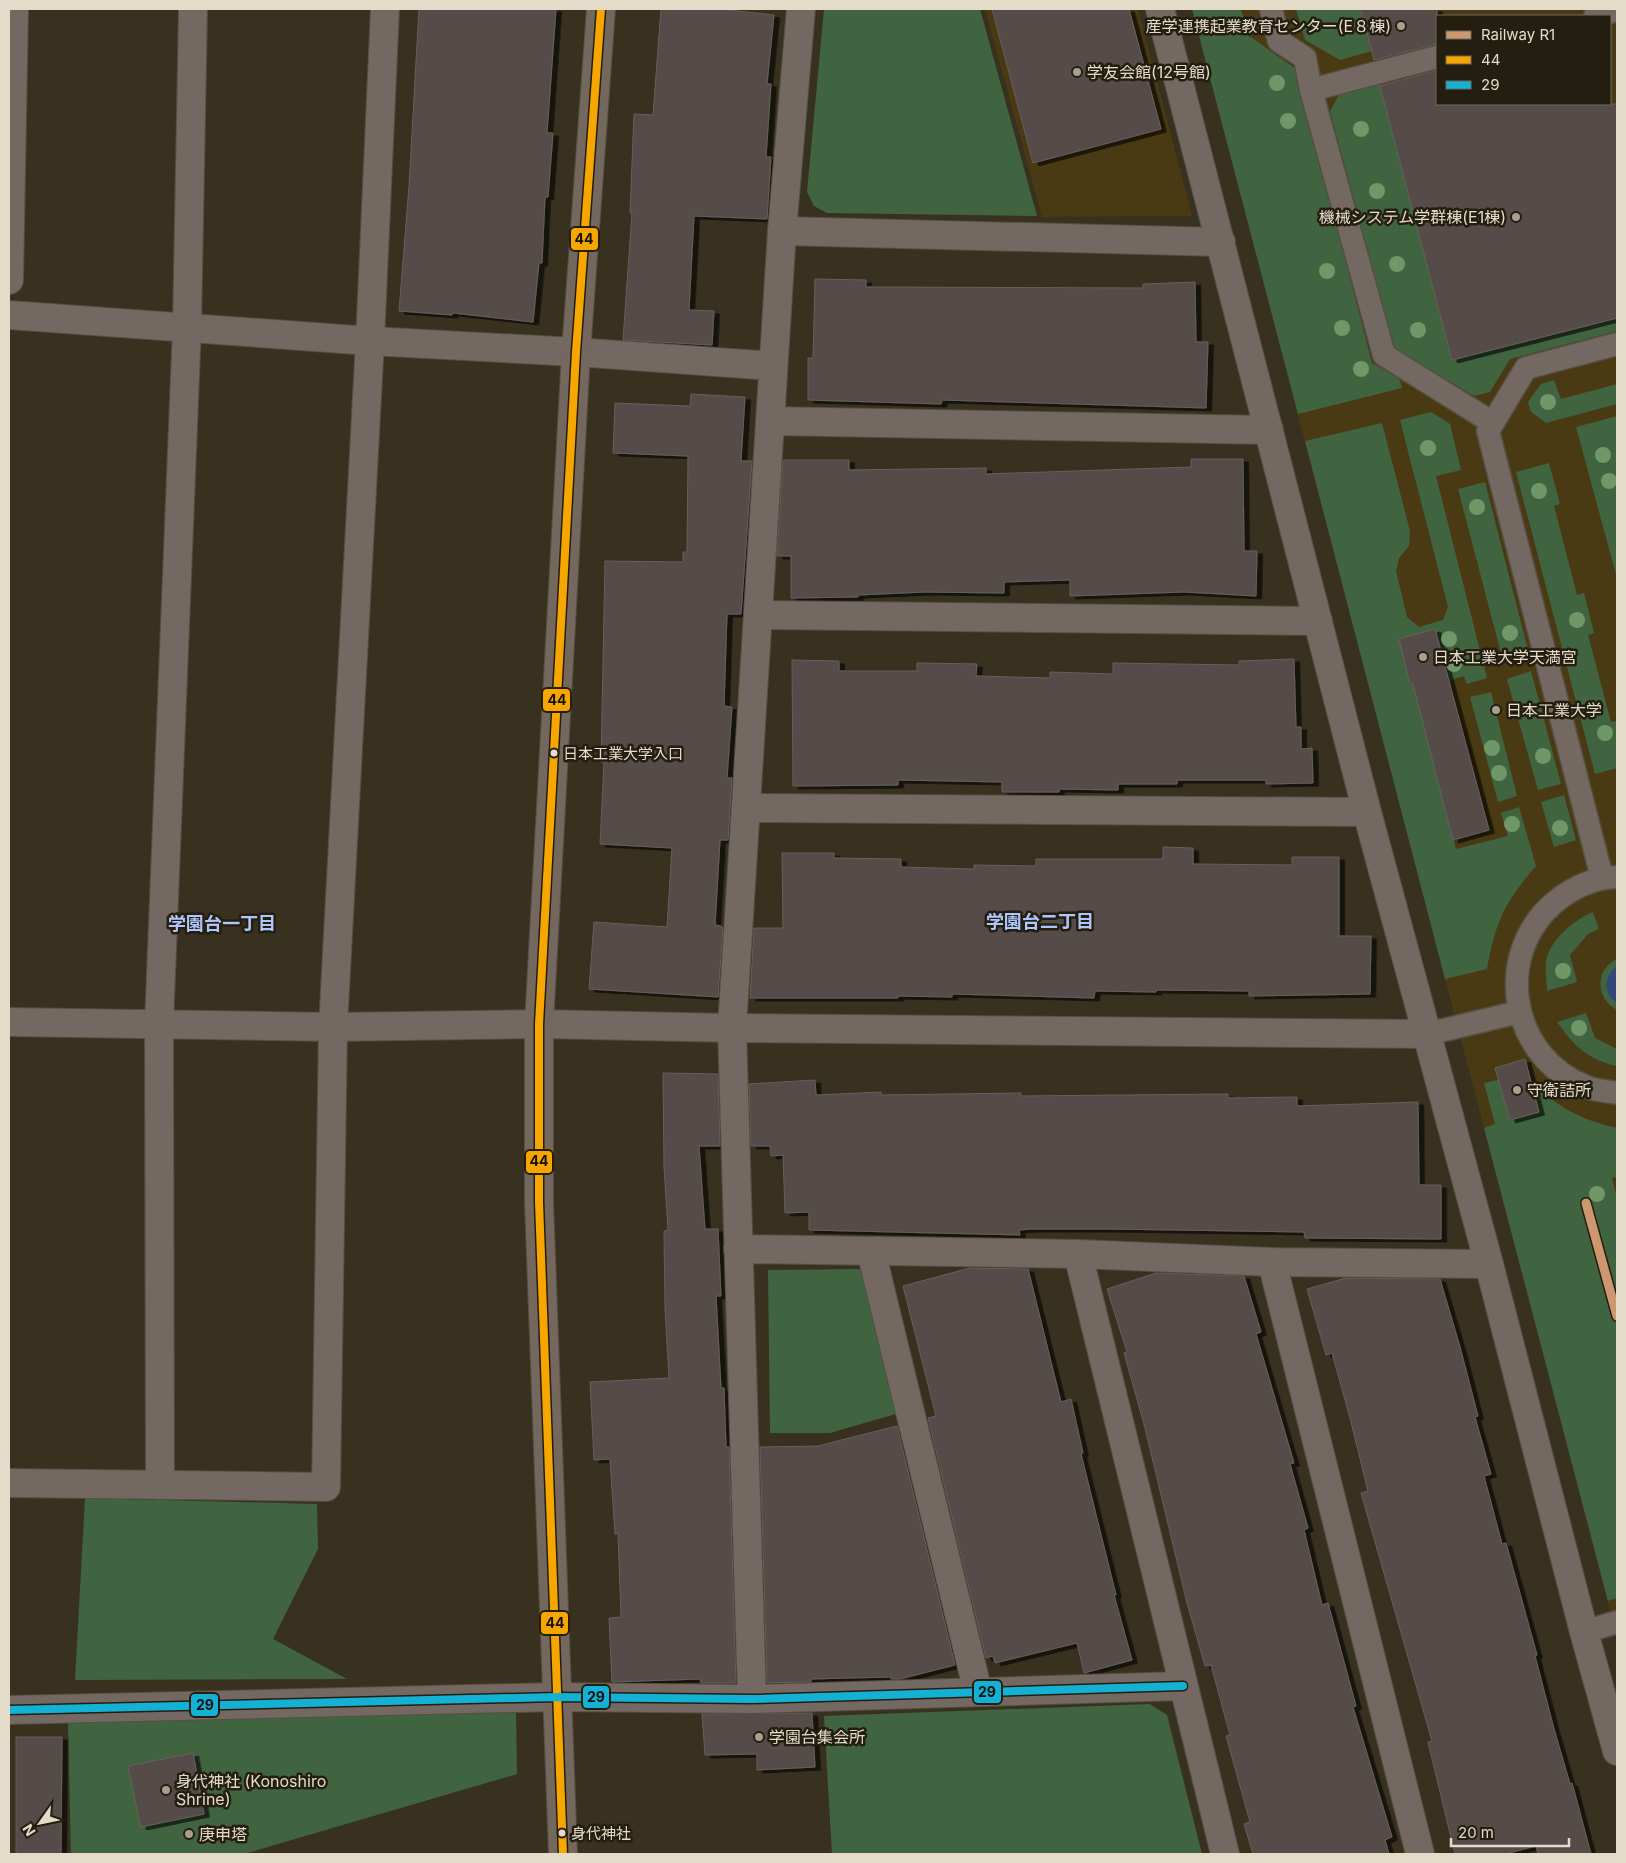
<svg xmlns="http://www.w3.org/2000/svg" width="1626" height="1863" font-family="Inter,'Noto Sans JP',sans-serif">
<defs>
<filter id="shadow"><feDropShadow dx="5.5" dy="3" stdDeviation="0" flood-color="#0009"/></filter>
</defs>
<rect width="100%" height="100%" fill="#383120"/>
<g fill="#493a13" fill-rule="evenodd">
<path d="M985 9H1138L1192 216 1042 217Z"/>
<path d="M1192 9H1617V1638L1484 1128ZM1437 16H1610V104H1437Z"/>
</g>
<g fill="#406440">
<path d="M824 9H980L1037 216 827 213 814 206 807 192Z"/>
<path d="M1192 9H1241L1248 35 1296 69 1372 363 1399 378 1402 388 1298 414Z"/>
<path d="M1296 9H1361L1372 51 1340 60 1305 40Z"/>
<path d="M1379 81 1452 360 1617 318V331L1510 359 1490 392 1474 396 1394 349 1330 111 1342 90Z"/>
<path d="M1554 380 1561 399 1617 384V404L1546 423 1531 412 1528 402 1541 384Z"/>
<path d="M1431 412 1450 424 1461 470 1436 476 1487 678 1467 684 1464 676 1415 691 1456 849 1508 836 1501 813 1519 807 1536 866C1504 903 1496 921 1487 969L1445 979 1305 441 1382 423 1410 531 1409 546 1399 558 1396 571 1407 617 1419 627 1443 620 1448 607 1400 420Z"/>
<path d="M1617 416V578L1576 427Z"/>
<path d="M1549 463 1560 504 1554 506 1577 595 1584 593 1594 633 1588 635 1611 722 1617 721V768L1595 774 1516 472Z"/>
<path d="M1485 482 1528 650 1502 657 1458 489Z"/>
<path d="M1531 671 1561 784 1538 790 1507 679Z"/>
<path d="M1491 692 1517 796 1498 802 1470 697Z"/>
<path d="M1564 795 1576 840 1554 847 1541 802Z"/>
<path d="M1593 912 1599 929 1588 934 1570 955 1577 982 1547 991C1547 982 1545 972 1546 963 1548 941 1574 920 1593 912Z"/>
<path d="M1617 959V1010C1596 999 1594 970 1617 959Z"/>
<path d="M1586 1013 1595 1038 1617 1049V1066C1587 1059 1575 1047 1557 1022Z"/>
<path d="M1525 1074C1552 1104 1577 1119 1617 1128V1177L1612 1178 1617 1198V1598L1608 1601 1484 1128 1495 1124 1484 1083Z"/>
<path d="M861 1269 899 1413 830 1433H770L768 1270Z"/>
<path d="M85 1498 317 1504 318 1549 273 1639 347 1679 75 1680Z"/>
<path d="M1150 1704 1167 1715 1202 1854H832L824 1716Z"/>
<path d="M516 1711 517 1774 244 1854H71L68 1723Z"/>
</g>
<path fill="#344776" d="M1617 966V1003C1602 993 1604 976 1617 966Z"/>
<g fill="#544b48" stroke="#675f5c" filter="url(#shadow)">
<path d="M419 9H556L547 133H553L548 197H545L542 263H539L533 322 453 313 452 315 399 311 409 186Z"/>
<path d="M661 9H719L774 15 767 84H771L766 157H771L767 219 694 216 689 310 714 311 712 345 623 340 632 213H630L634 114 653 115Z"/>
<path d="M992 9H1129L1161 129 1033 163Z"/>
<path d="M1361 9H1437V44L1374 60Z"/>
<path d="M1437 70V104H1617V318L1452 360 1380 86Z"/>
<path d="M815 279 866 280V287L1143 288V284L1195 282 1196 342H1208L1206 408 942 400 941 404 808 400V358H813Z"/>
<path d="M691 394 745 397 741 461H752L741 614H727L724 706 732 707 727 778H732L728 840H720L715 925 721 926 723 928 718 997 589 989 594 922 667 927 672 848 600 844 604 762H601L605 561 683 562V552H687L688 456 613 453 615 403 690 406Z"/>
<path d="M1191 459H1243L1244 551H1257L1256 596 1184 592 1070 596V580L1004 582V593L925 592 858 595V597L791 598V556H777L783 460H849V470L986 468V474L1191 467Z"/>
<path d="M1435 629 1489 830 1453 840 1413 684H1410L1399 639Z"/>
<path d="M1294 659 1296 727H1301V749L1312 748 1313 783 1266 784V780H1177V784H1118V790L1059 789V792H1002V782L898 780V785L793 786 792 660 839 661V671H917V663L977 664 976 676 1050 678V672L1113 674V663L1239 665V661Z"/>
<path d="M1163 847 1193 848V864L1292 865V857H1339V936H1371L1370 994 1249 996V991L1156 990V992L1095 991 1094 998 952 994V997L898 996V998H750L754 928H783L782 853H834V858L901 859V867L974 869V865L1036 866V859H1163Z"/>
<path d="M1525 1059 1539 1112 1510 1120 1495 1068Z"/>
<path d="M663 1073 718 1074 720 1146H699L705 1229H718L721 1296H716L721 1388H724L726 1447H729L736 1683H701L700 1679 612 1682 609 1618 621 1617 618 1533 615 1534 610 1459 594 1460 590 1382 669 1378 665 1308 664 1231 668 1230 664 1167Z"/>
<path d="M815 1080 816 1095 881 1092V1095L1021 1093V1096L1228 1094V1098L1297 1097V1106L1418 1102 1419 1185H1441V1239L1305 1238 1304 1232 1109 1229H1031L1019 1230 1020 1235 809 1230V1212L785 1213 783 1155 771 1156 770 1146H751L749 1084Z"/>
<path d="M970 1268 1028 1269 1061 1402 1071 1399 1083 1453 1081 1454 1116 1595H1114L1132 1660 1084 1673 1077 1643 995 1663 993 1656 986 1658 928 1418 936 1416 903 1286Z"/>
<path d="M1156 1273 1244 1276 1261 1332 1256 1334 1294 1463 1290 1464 1308 1528 1304 1530 1322 1605 1328 1603 1356 1706 1353 1707 1392 1837 1385 1840 1389 1854H1253L1244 1824 1250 1822 1226 1736 1230 1735 1211 1665 1205 1666 1187 1603 1144 1424 1124 1353 1127 1352 1107 1289Z"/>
<path d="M1346 1278 1440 1279 1460 1347 1478 1416 1475 1417 1491 1474 1484 1476 1502 1544 1506 1543 1537 1655 1535 1656 1554 1729 1570 1784 1572 1783 1591 1854H1538L1536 1846 1505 1854H1455L1428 1742 1432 1741 1361 1493 1368 1491 1350 1418 1332 1353 1326 1355 1307 1289Z"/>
<path d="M897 1426 955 1665 900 1679H891L890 1677 811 1679V1682L767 1683 760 1447 818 1446Z"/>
<path d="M812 1713 815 1767 757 1770V1754L705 1755 702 1714Z"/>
<path d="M16 1737H62L61 1854H16Z"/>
<path d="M193 1753 204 1814 141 1827 128 1766Z"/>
</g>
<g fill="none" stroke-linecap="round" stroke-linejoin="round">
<defs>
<g id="service">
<path d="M1271 9 1279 41 1305 58 1311 90 1384 355 1493 423"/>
<path d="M1595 16 1617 10"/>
<path d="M1311 90 1437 57"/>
<path d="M1617 877C1593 878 1573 887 1555 902 1492 955 1510 1058 1587 1087 1596 1091 1608 1091 1617 1093"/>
<path d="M1602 878 1488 431 1526 368 1617 344"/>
<path d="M1427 1034 1519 1012"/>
<path d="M1584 1632 1617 1622"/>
</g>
<g id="minor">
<path d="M782 231 1221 242"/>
<path d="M9 280 14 9"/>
<path d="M9 315 370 341 576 352 773 366"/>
<path d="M770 421 1269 430"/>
<path d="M758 615 1318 621"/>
<path d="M746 808 1367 812"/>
<path d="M9 1022 333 1027 539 1024 732 1028 1427 1034"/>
<path d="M738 1249 1078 1254 1272 1262 1489 1264"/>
<path d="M871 1251 978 1692"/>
<path d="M1078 1254 1225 1854"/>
<path d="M1272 1262 1420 1854"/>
<path d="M9 1483 326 1487 333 1027 370 341 385 9"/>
<path d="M160 1485 159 1024 187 326 193 9"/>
<path d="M752 1699 732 1028 782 231 801 9"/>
<path d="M9 1710 557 1697 752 1699 1183 1686"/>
</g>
<path id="tertiary" d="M1160 9 1367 812 1489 1264 1584 1632 1617 1751"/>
<path id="primary" d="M563 1854 539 1202V1024L576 352 601 9"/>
</defs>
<use href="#service" stroke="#554f40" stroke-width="25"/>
<use href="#minor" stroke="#554f40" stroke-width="30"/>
<use href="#tertiary" stroke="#554f40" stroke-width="30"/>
<use href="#primary" stroke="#554f40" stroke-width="30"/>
<use href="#service" stroke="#736862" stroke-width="22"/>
<use href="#minor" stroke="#736862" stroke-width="28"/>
<use href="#tertiary" stroke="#736862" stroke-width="28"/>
<use href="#primary" stroke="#74675e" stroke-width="28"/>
<defs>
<path id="bus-1" d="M563 1854 539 1202V1024L576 352 601 9"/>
<path id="bus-2" d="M9 1710 557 1697 752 1699 1183 1686"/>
</defs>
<use href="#bus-1" stroke="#241e10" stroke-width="11"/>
<use href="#bus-2" stroke="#241e10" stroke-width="11"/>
<use href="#bus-1" stroke="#f7a600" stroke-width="8"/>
<use href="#bus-2" stroke="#13b2d5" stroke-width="8"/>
<defs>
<path id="rail-1" d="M1586 1203 1617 1316"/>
</defs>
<use href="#rail-1" stroke="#241e10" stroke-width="12"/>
<use href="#rail-1" stroke="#cd976f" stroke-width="9"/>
</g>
<g fill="#6f9768">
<circle cx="1277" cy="83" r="8"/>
<circle cx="1288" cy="121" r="8"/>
<circle cx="1361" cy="129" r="8"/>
<circle cx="1377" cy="191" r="8"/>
<circle cx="1397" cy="264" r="8"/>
<circle cx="1327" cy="271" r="8"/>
<circle cx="1342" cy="328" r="8"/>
<circle cx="1418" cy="330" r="8"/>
<circle cx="1361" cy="369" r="8"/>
<circle cx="1548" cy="402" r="8"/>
<circle cx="1428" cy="448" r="8"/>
<circle cx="1603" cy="455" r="8"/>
<circle cx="1609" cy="481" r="8"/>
<circle cx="1539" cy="491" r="8"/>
<circle cx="1477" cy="507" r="8"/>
<circle cx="1577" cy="620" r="8"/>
<circle cx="1510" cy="633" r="8"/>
<circle cx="1449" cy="639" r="8"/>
<circle cx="1454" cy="664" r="8"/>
<circle cx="1605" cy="733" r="8"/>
<circle cx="1492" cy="748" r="8"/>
<circle cx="1543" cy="756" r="8"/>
<circle cx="1499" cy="773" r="8"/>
<circle cx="1512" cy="824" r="8"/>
<circle cx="1560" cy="828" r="8"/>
<circle cx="1563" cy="971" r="8"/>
<circle cx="1579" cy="1028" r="8"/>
<circle cx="1597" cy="1194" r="8"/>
</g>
<g fill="#a8a08e" stroke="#241e10" stroke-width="2">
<circle cx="1401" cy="26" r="5"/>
<circle cx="1077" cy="72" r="5"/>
<circle cx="1516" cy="217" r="5"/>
<circle cx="1423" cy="657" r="5"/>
<circle cx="1496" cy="710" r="5"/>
<circle cx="1517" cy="1090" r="5"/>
<circle cx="759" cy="1737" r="5"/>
<circle cx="166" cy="1790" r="5"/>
<circle cx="189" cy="1834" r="5"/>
</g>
<g fill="#e4dbc9" stroke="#241e10" stroke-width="2">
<circle cx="554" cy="753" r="4.5"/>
<circle cx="562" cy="1833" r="4.5"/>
</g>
<g text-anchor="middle" stroke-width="5" stroke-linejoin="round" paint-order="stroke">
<g font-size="15" fill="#e4dbc9" stroke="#241e10" text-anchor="start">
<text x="563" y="759">日本工業大学入口</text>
<text x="571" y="1839">身代神社</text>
</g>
<g font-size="16" fill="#e4dbc9" stroke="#241e10" text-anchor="start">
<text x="1391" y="32" text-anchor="end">産学連携起業教育センター(E８棟)</text>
<text x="1087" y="78">学友会館(12号館)</text>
<text x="1506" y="223" text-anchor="end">機械システム学群棟(E1棟)</text>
<text x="1433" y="663">日本工業大学天満宮</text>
<text x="1506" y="716">日本工業大学</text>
<text x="1527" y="1096">守衛詰所</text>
<text x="769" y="1743">学園台集会所</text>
<text x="176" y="1787">身代神社 (Konoshiro<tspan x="176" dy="18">Shrine)</tspan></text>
<text x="199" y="1840">庚申塔</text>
</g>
<g font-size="18" font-weight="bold" fill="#afc6fc" stroke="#241e10">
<text x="1040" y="928">学園台二丁目</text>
<text x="222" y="930">学園台一丁目</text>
</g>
</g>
<g stroke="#241e10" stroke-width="2">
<rect x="570" y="227" width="29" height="24" rx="5" fill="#f7a600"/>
<rect x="542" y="688" width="29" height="24" rx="5" fill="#f7a600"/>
<rect x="525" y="1150" width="28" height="24" rx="5" fill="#f7a600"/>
<rect x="540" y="1611" width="29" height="24" rx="5" fill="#f7a600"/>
<rect x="973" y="1680" width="29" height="24" rx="5" fill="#13b2d5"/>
<rect x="582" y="1685" width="28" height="24" rx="5" fill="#13b2d5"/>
<rect x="190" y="1693" width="29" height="24" rx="5" fill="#13b2d5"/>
</g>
<g font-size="14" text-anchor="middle" font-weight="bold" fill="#111">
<text x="584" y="244">44</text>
<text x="557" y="705">44</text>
<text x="539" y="1166">44</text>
<text x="555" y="1628">44</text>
<text x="987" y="1697">29</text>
<text x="596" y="1702">29</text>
<text x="205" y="1710">29</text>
</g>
<rect width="1626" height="1863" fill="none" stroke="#e4dbc9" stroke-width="20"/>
<rect x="1436" y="15" width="175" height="90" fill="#241e10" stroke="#716a5a"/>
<rect x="1446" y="31" width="25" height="8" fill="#cd976f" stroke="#716a5a"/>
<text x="1481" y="40" font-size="15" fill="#e4dbc9">Railway R1</text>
<rect x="1446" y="56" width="25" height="8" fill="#f7a600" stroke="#716a5a"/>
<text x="1481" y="65" font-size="15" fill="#e4dbc9">44</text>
<rect x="1446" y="81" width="25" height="8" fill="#13b2d5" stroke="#716a5a"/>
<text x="1481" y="90" font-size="15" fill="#e4dbc9">29</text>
<g transform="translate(40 1823) rotate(237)" stroke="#241e10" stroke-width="4" paint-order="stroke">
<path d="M0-4L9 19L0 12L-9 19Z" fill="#e4dbc9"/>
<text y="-8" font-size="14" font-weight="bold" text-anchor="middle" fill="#e4dbc9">N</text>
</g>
<path d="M1451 1838v8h118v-8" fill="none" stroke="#e4dbc9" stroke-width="2.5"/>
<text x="1458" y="1838" font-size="15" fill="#e4dbc9" stroke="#241e10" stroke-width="4" paint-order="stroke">20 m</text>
</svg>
